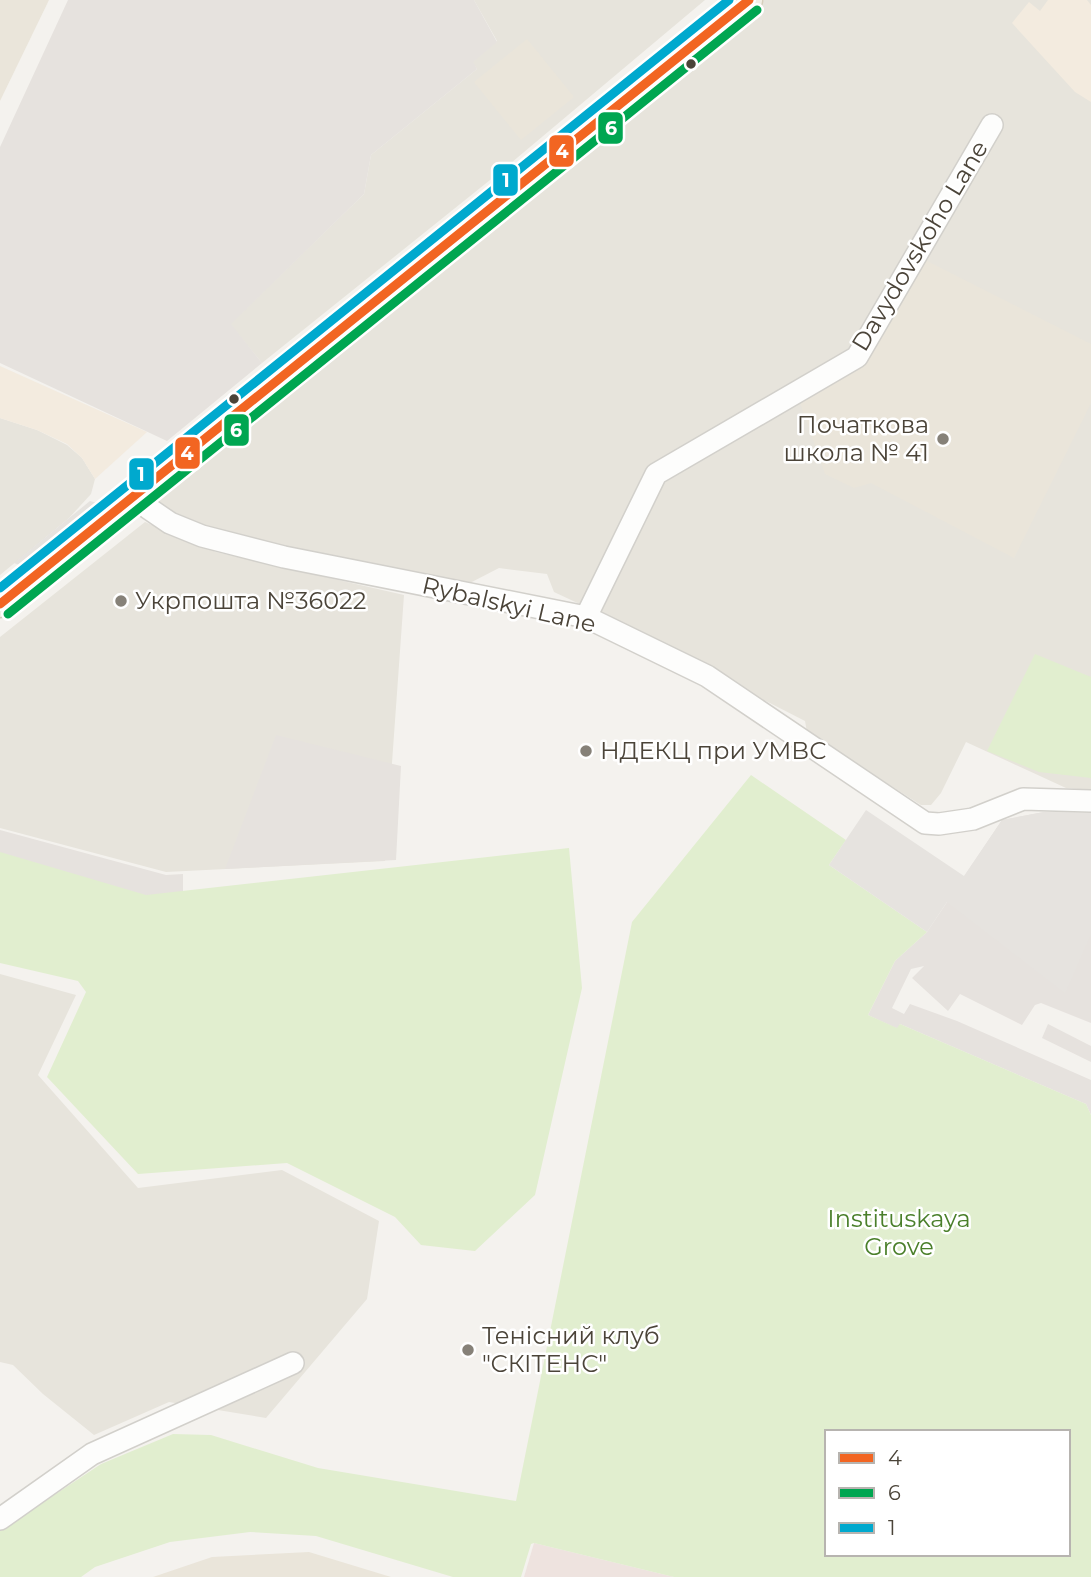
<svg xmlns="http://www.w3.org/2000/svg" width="1091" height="1577" font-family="Montserrat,sans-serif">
<rect width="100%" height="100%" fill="#f4f2ee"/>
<g fill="#e7e4dc">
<path d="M474 0H705L505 168 262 363 230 324 364 194 371 155 477 69 472 62 497 41Z"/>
<path d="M764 0H1091V790L1066 788 966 742 941 793 931 805H921L807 732 805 721 703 669 701 661 554 592 547 574 499 568 466 585 297 549 174 518 156 501 160 490Z"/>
<path d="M0 418 37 430 67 445 82 458 95 479 91 494 69 518 0 575Z"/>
<path d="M145 522 216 552 404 595 385 861 166 872 0 828V637Z"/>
<path d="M0 974 76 995 38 1075 138 1188 282 1170 379 1221 367 1299 266 1418 169 1402 94 1435 43 1394 13 1365 0 1362Z"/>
</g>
<g fill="#f3ebdf">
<path d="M1048 0H1087L1091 5V102L1075 92 1012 23 1029 2 1040 11Z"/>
<path d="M0 366 147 432 95 479 82 458 67 444 37 430 0 418Z"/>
</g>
<g fill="#e6e2de">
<path d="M68 0H474L497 42 473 62 477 69 371 155 364 194 231 324 262 363 167 441 0 363V147Z"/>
<path d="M276 735 401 766 396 860 225 869Z"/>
<path d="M1044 812 1091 813V1023L1041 1003 1035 1005 1022 1025 960 994 948 1011 912 978 924 966 911 969 892 1008 904 1014 910 1004 957 1021 1091 1080V1115L1086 1104 900 1024 898 1029 868 1015 895 961 927 932 1002 820Z"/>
<path d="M0 830 166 875 183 874V912L0 885Z"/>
<path d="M1048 1024 1091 1046V1062L1042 1038Z"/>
</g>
<g fill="#eae5da">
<path d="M0 0H49L0 101Z"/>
<path d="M527 39 574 97 521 140 474 82Z"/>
<path d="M923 259 1091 344V403L1014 558 871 483 854 488 825 474 798 397 860 362Z"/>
<path d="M309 1552 391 1577H153L212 1557Z"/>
</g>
<path fill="#eee3df" d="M534 1543 674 1577H524Z"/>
<g fill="#e1eecf" fill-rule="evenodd">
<path d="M1035 654 1091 677V778L1039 772 987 751Z"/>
<path d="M751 775 846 840 829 865 927 932 895 961 868 1015 897 1028 900 1024 1086 1104 1091 1115V1577H674L534 1543 531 1544 521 1577H453L316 1536 250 1532 170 1542 95 1567 81 1577H0V1531L101 1464 173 1434 211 1435 318 1468 516 1501 632 922ZM827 1432H1068V1554H827Z"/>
<path d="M569 848 582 988 535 1195 475 1251 421 1245 395 1217 287 1163 138 1174 47 1077 86 992 78 981 0 963V852L146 895Z"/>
</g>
<g fill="#e6e3df">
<path d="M90 501 118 509 39 573 14 563Z"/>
<path d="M866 810 964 876 1002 820 1044 812 1091 813V934L1065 993 947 902 927 932 829 865Z"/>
</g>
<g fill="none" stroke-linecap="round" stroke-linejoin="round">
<defs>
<g id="minor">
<path d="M136 495 148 508 170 523 202 536 284 557 586 617 707 676 925 823 939 824 973 819 1023 799 1091 801"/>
<path d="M586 617 656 474 857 357 992 125"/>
<path d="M0 1519 92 1454 293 1363"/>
</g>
<path id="major" d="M0 604 749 0"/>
</defs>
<use href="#minor" stroke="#d2d0cb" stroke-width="24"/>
<use href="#major" stroke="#d6cebb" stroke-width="29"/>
<use href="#minor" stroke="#fdfdfc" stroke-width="21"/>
<use href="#major" stroke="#f2efe6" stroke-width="26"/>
<defs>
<path id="bus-1" d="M0 604 749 0"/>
<path id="bus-2" d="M8 614 757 10"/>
<path id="bus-3" d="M0 588 729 0"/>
</defs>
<use href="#bus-1" stroke="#fff" stroke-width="14"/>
<use href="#bus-2" stroke="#fff" stroke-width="14"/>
<use href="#bus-3" stroke="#fff" stroke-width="14"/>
<use href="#bus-1" stroke="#f26522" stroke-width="9"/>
<use href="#bus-2" stroke="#00a651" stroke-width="9"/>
<use href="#bus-3" stroke="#00a9ce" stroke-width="9"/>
</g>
<g fill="#4b4439" stroke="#fff" stroke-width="2.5">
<circle cx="691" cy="64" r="6"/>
<circle cx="234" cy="399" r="6"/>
</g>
<g fill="#868178" stroke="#fff" stroke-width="2.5">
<circle cx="943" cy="439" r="7"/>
<circle cx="121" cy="601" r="7"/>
<circle cx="586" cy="751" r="7"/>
<circle cx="468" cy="1350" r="7"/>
</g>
<g text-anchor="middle" stroke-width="5" stroke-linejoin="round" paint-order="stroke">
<g font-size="24" fill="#4b4439" stroke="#fff">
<text transform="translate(920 246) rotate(-59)" y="8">Davydovskoho Lane</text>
<text transform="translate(509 605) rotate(13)" y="8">Rybalskyi Lane</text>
</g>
<g font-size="24" fill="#4b4439" stroke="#fff" text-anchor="start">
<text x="929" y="433" text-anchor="end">Початкова<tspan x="929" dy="28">школа № 41</tspan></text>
<text x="135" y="609">Укрпошта №36022</text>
<text x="600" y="759">НДЕКЦ при УМВС</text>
<text x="482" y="1344">Тенісний клуб<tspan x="482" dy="28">"СКІТЕНС"</tspan></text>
</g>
<g font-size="24" fill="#4a7f2a" stroke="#fff">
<text x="899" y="1227">Іnstituskaya<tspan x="899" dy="28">Grove</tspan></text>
</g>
</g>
<g stroke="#fff" stroke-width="2.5">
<rect x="597" y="111" width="27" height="34" rx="7" fill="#00a651"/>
<rect x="548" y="134" width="27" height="34" rx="7" fill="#f26522"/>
<rect x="492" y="163" width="27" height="34" rx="7" fill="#00a9ce"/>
<rect x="223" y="413" width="27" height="34" rx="7" fill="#00a651"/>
<rect x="174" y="436" width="27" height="34" rx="7" fill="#f26522"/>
<rect x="128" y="457" width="27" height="34" rx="7" fill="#00a9ce"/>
</g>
<g font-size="19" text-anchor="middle" font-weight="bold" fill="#fff">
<text x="611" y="135">6</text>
<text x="562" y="158">4</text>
<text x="506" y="187">1</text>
<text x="236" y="437">6</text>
<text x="187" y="460">4</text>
<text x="141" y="481">1</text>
</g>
<rect x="825" y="1430" width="245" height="126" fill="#ffffff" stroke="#b7b4b0" stroke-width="2"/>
<rect x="839" y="1453" width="35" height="10" fill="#f26522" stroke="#b7b4b0" stroke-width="2"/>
<text x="888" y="1465" font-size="21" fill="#4b4439">4</text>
<rect x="839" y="1488" width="35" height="10" fill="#00a651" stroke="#b7b4b0" stroke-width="2"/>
<text x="888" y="1500" font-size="21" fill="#4b4439">6</text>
<rect x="839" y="1523" width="35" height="10" fill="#00a9ce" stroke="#b7b4b0" stroke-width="2"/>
<text x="888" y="1535" font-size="21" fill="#4b4439">1</text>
</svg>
